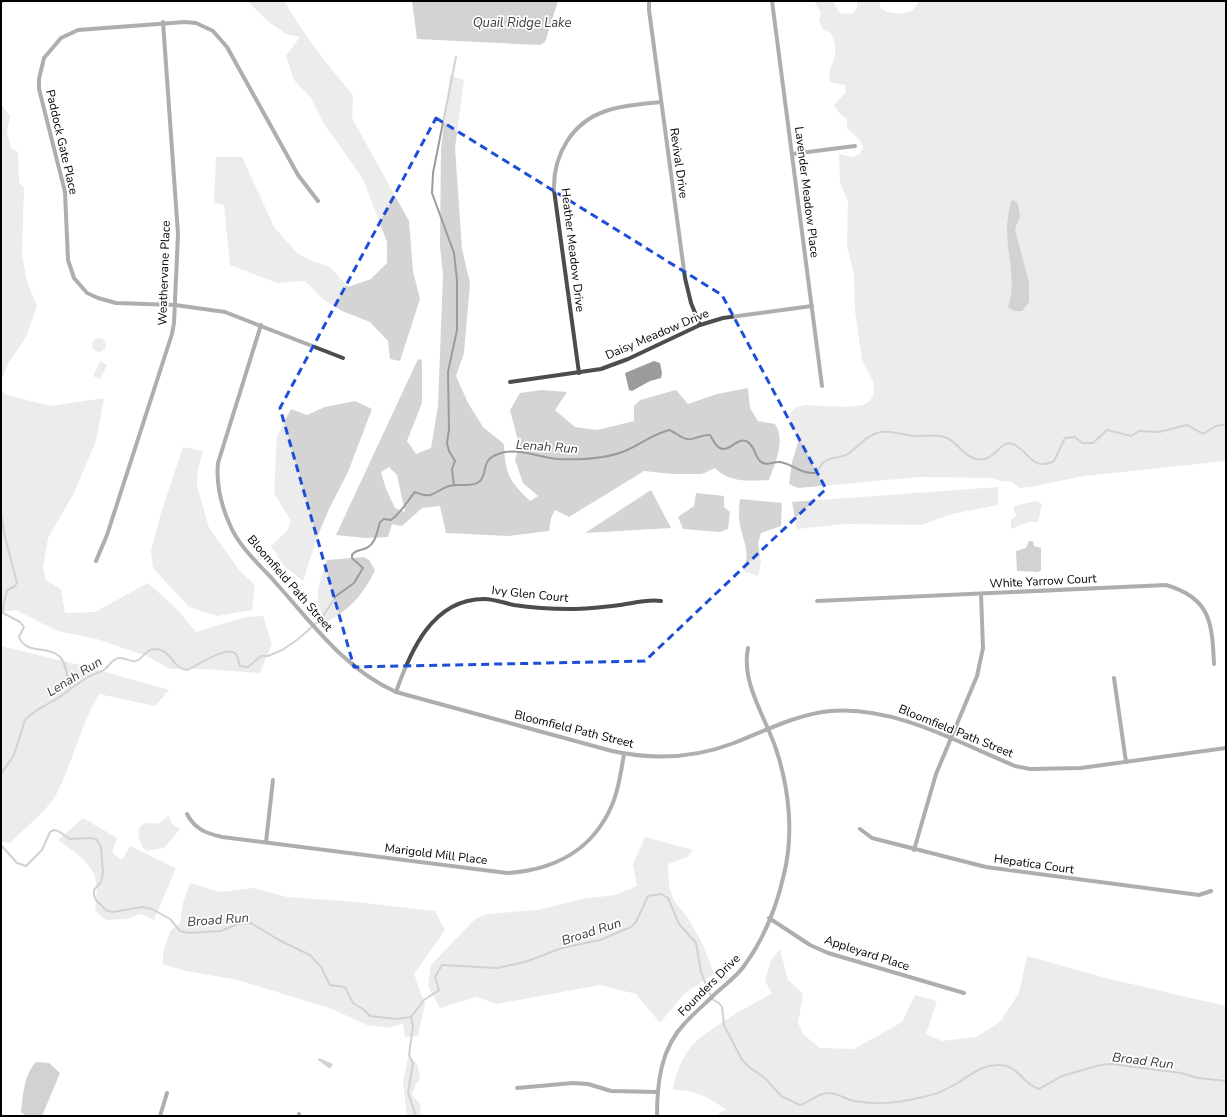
<svg xmlns="http://www.w3.org/2000/svg" width="1227" height="1117" font-family="'Nunito Sans',sans-serif">
<rect width="100%" height="100%" fill="#fff"/>
<g fill="#d4d4d4" fill-rule="evenodd">
<path d="M247 1H284C304 35 328 66 353 95L352 118 409 221 413 271 420 299 400 361 390 359 388 341 370 322 342 311 324 300 305 281 277 283 230 265 224 205 214 203 216 157H242L274 227 297 253 310 260 330 267 348 287 371 279 387 263V242L363 179 323 122 311 98 294 80 286 56 300 37 286 34 269 22Z"/>
<path d="M814 1H833L840 13 845 14 853 13 857 7V2L860 1H879L881 9C892 15 915 17 918 1H1226V461L1084 476 1030 487 1020 488 1012 482 1002 481 992 478 920 477 798 488 789 484 792 462 799 439 790 421V413L796 407 806 405 846 407 863 405 870 401 874 393 873 381 862 360 855 311 854 275 847 246 848 201 840 183 839 154 853 157 860 154 863 147 859 139 847 128V119L840 114 834 105 846 92 845 85 830 82C827 71 833 65 835 55 836 47 834 40 831 33L823 30 819 20 821 13Z"/>
<path d="M450 75 464 80 455 148 462 249 470 283 464 353 456 376 468 403 483 427 504 444C505 474 509 481 530 501L538 496 523 483 515 460 519 445 510 410 520 393 541 390 567 392 555 410 575 427 597 430 634 421V406L640 400 676 390 688 404 717 394 748 388 750 408 758 421 775 424C786 440 775 463 769 480 750 481 729 483 715 468L702 474H672L644 471 569 517 555 510 551 518 549 531 509 536 446 533 440 506 422 508 402 526 392 524 388 537 365 538 336 535 418 359 422 360V403L407 441 416 454 431 448 438 406 443 275 440 246 441 149ZM389 467 397 475 405 512 395 508 386 489 381 472Z"/>
<path d="M1 104 10 116 7 132 11 148 18 152 19 182 24 188 22 255 27 282 37 306 26 337 8 364 1 381Z"/>
<circle cx="99" cy="345" r="7"/>
<path d="M100 361 107 365 100 379 93 376Z"/>
<path d="M1 390 7 395 51 406 104 398 96 441 74 493 48 538 43 567 46 580 61 589 65 613 95 612 148 583 177 609 196 632 245 617 263 616 272 644 260 673 204 669H170L147 656 126 649 97 639 57 631 16 610 1 612Z"/>
<path d="M355 401 372 409 348 472 329 509 318 535 303 581 284 566 271 546 287 531 291 521 274 493 277 436 291 409 307 415 325 407Z"/>
<path d="M183 447 203 451 198 470 197 486 209 528 240 571 255 585 252 610 217 616 189 607 153 568 151 551 161 513Z"/>
<path d="M998 487V505L952 514 922 525 845 524 797 529 792 502Z"/>
<path d="M651 490 671 528 585 533Z"/>
<path d="M696 493 724 496V507L730 512 728 529 720 532 683 529 678 517 694 506Z"/>
<path d="M740 499 782 503 781 526 761 533 758 543 761 562 758 576 744 571C751 546 741 540 739 518 739 512 739 505 740 499Z"/>
<path d="M1036 501 1042 504 1038 522H1029L1011 529V520L1017 515 1014 512V506Z"/>
<path d="M364 557 369 560 375 570C364 594 350 609 327 622 311 598 319 585 327 560Z"/>
<path d="M1 646 84 666 169 690 155 706 99 694C80 726 73 762 56 795 51 806 20 833 10 843L1 842Z"/>
<path d="M169 816 172 824 180 829 164 848 146 851C140 845 132 826 147 823 151 822 155 825 159 823 163 820 165 818 169 816Z"/>
<path d="M83 818 117 838 112 853 122 860 130 846 176 868 154 920 140 914 127 919 106 920 95 911C102 870 89 862 58 840Z"/>
<path d="M645 837 693 850 687 857 668 864 669 886 674 901 687 916 703 945 714 974 684 994 660 1023 636 994 600 985 497 1004 476 997 440 1008 428 986 431 965 475 919 487 914 537 910 582 899 615 895 637 886 633 864Z"/>
<path d="M190 883 220 892 254 888 287 897 356 902 435 911 445 930 414 974 425 1004 418 1036 405 1037 403 1023 389 1028 367 1025 332 1009 238 980 186 971 163 964V953L170 931 180 923 183 903Z"/>
<path d="M780 949 788 980 803 994 798 1023 804 1035 820 1048 854 1049 902 1022 915 995 937 1001 926 1034 942 1041 976 1037 1000 1022 1019 993 1027 956 1110 979 1226 1006V1116H718L720 1112 727 1110C710 1098 694 1089 673 1090 675 1075 681 1060 690 1048 703 1031 752 1004 772 994L765 981 771 960Z"/>
<path d="M408 1057C418 1061 419 1069 420 1079L416 1084 412 1095 420 1104 421 1116H407L403 1082Z"/>
</g>
<g fill="#9b9b9b">
<path d="M412 1H558L545 42 540 45 417 39Z"/>
<path d="M1012 199 1018 204 1020 216 1015 229 1029 283V302L1022 311H1014L1008 307C1017 283 1007 255 1007 230 1007 219 1009 209 1012 199Z"/>
<path d="M654 361 660 363 662 373 661 378 650 381 632 391 629 390 625 373Z"/>
<path d="M1029 541H1033L1034 546 1041 548V570L1038 572 1017 571 1016 551 1026 548Z"/>
<path d="M319 1058 333 1064 330 1069 318 1060Z"/>
<path d="M36 1062 49 1063 60 1073 42 1116H26L21 1112C23 1096 24 1074 36 1062Z"/>
</g>
<g fill="none" stroke-linecap="round" stroke-linejoin="round">
<g stroke="#9b9b9b" stroke-width="2">
<path d="M1 3 4 1"/>
<path d="M1 371V386"/>
<path d="M454 485 452 469 455 461 449 451 447 443 449 429 448 372 457 330V280L454 253 432 193 433 173 456 57"/>
<path d="M1 515 5 537 17 583 14 587 7 590C6 598 2 605 3 613L20 622 24 627 19 637C26 655 46 645 59 656 67 663 67 679 71 689"/>
<path d="M1 774 14 755 25 720C36 708 46 706 58 698 68 691 78 683 88 677 93 674 100 673 105 669 109 666 111 661 116 659 123 655 130 663 136 661 144 658 146 648 156 649 172 650 172 668 187 670 196 667 227 644 236 654 238 657 239 663 240 666L248 667 261 656H268L282 650 297 640 321 619 336 596 354 583 363 568 352 558V555C355 550 358 551 364 549 376 545 377 532 380 522L384 519 391 520C402 512 407 501 415 492 420 494 424 496 430 495 437 493 442 488 449 486 459 483 470 488 479 482 489 474 479 461 498 454 515 447 539 457 556 459 577 460 605 459 625 451 641 444 651 435 669 430 675 432 681 438 687 439 692 441 702 434 710 435 712 438 714 442 716 445 727 457 736 437 746 441 755 445 754 455 760 461 766 467 774 461 780 462 793 464 800 474 815 473 819 469 821 464 825 461 832 457 841 458 848 454 858 447 867 434 881 432 892 430 905 436 917 436 926 436 936 434 944 437 957 440 961 455 976 459 996 463 999 439 1013 444 1029 451 1032 472 1054 461L1065 438 1075 437 1082 443H1093L1107 430 1131 436 1139 431 1159 432 1187 425 1203 434 1216 426 1226 424"/>
<path d="M1 822V828"/>
<path d="M1 845 17 863 26 866 42 850 50 832 54 830 58 831 70 839 92 838 97 840 101 847 103 873 101 882 94 890V895L96 900 107 911 113 912 142 907 152 909 170 919 180 931 188 933 221 931 237 924 251 923 279 940 310 955 321 967 330 985 345 987 353 1003 363 1009 370 1016 396 1019 411 1017 424 1000 439 990 435 977 442 965 497 968 525 962 562 948 600 940 631 927 636 922 648 896 661 894 668 898 679 924 696 943 701 972 712 999 719 1003 722 1007 724 1025 742 1060 748 1066 766 1079 781 1096 800 1105C810 1102 818 1093 828 1093 837 1093 845 1099 854 1101 874 1105 899 1103 918 1098 930 1096 942 1092 952 1086 968 1078 980 1064 999 1065 1019 1065 1023 1085 1039 1089L1062 1076 1100 1065 1112 1064 1181 1073 1198 1078 1226 1081"/>
<path d="M411 1017 413 1026 409 1055 413 1063 408 1093 416 1116"/>
</g>
<g stroke="#4d4d4d" stroke-width="4">
<path d="M649 1V10L685 278 691 303 700 325"/>
<path d="M772 1 822 386"/>
<path d="M792 154 855 146"/>
<path d="M318 201 298 175 227 47 213 31 196 23 185 22 78 30 61 38 44 58 39 79V89L65 192 68 260 74 278 87 293 98 298 116 303 175 305 225 312 343 358"/>
<path d="M261 325 218 463C216 484 221 505 230 525 239 547 260 565 275 582 312 623 344 669 396 692L612 751C653 760 695 758 734 743 765 731 797 714 831 711 895 706 957 742 1015 766L1030 769 1081 768 1226 748"/>
<path d="M579 373 554 190C553 155 572 122 606 111 623 105 643 104 661 102"/>
<path d="M510 382 601 369 628 359 700 325 723 318 812 306"/>
<path d="M96 561 107 535 172 334 174 323 178 234 163 22"/>
<path d="M817 601 1166 585C1211 598 1212 623 1214 664"/>
<path d="M1114 678 1126 762"/>
<path d="M396 692C410 652 432 599 484 599 494 599 504 603 514 605 533 608 552 609 571 609 587 609 604 607 620 605 634 603 647 599 661 601"/>
<path d="M187 814C195 829 205 833 222 837L507 873C554 870 593 850 612 805 619 789 621 771 624 754"/>
<path d="M860 829 872 838 986 867 1199 895 1211 891"/>
<path d="M266 842 273 780"/>
<path d="M914 850 936 774 977 676 983 648 981 594"/>
<path d="M769 918 810 945 828 953 964 993"/>
<path d="M517 1088 573 1083 588 1084 611 1091 657 1092"/>
<path d="M299 1114V1116"/>
<path d="M160 1116 167 1093"/>
<path d="M657 1116C657 1082 661 1048 685 1023 695 1012 706 1003 716 993 726 984 737 976 744 966 763 940 777 906 784 874 794 834 789 788 776 749 765 716 741 683 748 648"/>
</g>
</g>
<path d="M0 0H1227V1117H0ZM436 118 722 295 826 489 645 661 354 667 280 408Z" fill="#fff" fill-opacity=".55" fill-rule="evenodd"/>
<path fill="none" stroke="#1d4ed8" stroke-width="3" stroke-dasharray="8 5" stroke-linejoin="round" d="M436 118 722 295 826 489 645 661 354 667 280 408Z"/>
<g text-anchor="middle" stroke-width="3.5" stroke-linejoin="round" paint-order="stroke">
<g font-size="12" fill="#000" stroke="#fff">
<text transform="translate(62 142) rotate(77)" y="4">Paddock Gate Place</text>
<text transform="translate(679 163) rotate(82)" y="4">Revival Drive</text>
<text transform="translate(807 192) rotate(83)" y="4">Lavender Meadow Place</text>
<text transform="translate(573 250) rotate(83)" y="4">Heather Meadow Drive</text>
<text transform="translate(164 273) rotate(-88)" y="4">Weathervane Place</text>
<text transform="translate(657 334) rotate(-23)" y="4">Daisy Meadow Drive</text>
<text transform="translate(1043 581) rotate(-3)" y="4">White Yarrow Court</text>
<text transform="translate(290 583) rotate(49)" y="4">Bloomfield Path Street</text>
<text transform="translate(530 594) rotate(6)" y="4">Ivy Glen Court</text>
<text transform="translate(574 729) rotate(14)" y="4">Bloomfield Path Street</text>
<text transform="translate(956 731) rotate(22)" y="4">Bloomfield Path Street</text>
<text transform="translate(436 854) rotate(7)" y="4">Marigold Mill Place</text>
<text transform="translate(1034 864) rotate(8)" y="4">Hepatica Court</text>
<text transform="translate(867 953) rotate(18)" y="4">Appleyard Place</text>
<text transform="translate(709 985) rotate(-45)" y="4">Founders Drive</text>
</g>
<g font-size="13" font-style="italic" fill="#3c3c3c" stroke="#fff">
<text x="522" y="27">Quail Ridge Lake</text>
<text transform="translate(547 446) rotate(4)" y="5">Lenah Run</text>
<text transform="translate(74 676) rotate(-32)" y="5">Lenah Run</text>
<text transform="translate(218 919) rotate(-4)" y="5">Broad Run</text>
<text transform="translate(591 931) rotate(-18)" y="5">Broad Run</text>
<text transform="translate(1143 1060) rotate(7)" y="5">Broad Run</text>
</g>
</g>
<rect width="1227" height="1117" fill="none" stroke="#000000" stroke-width="4"/>
</svg>
